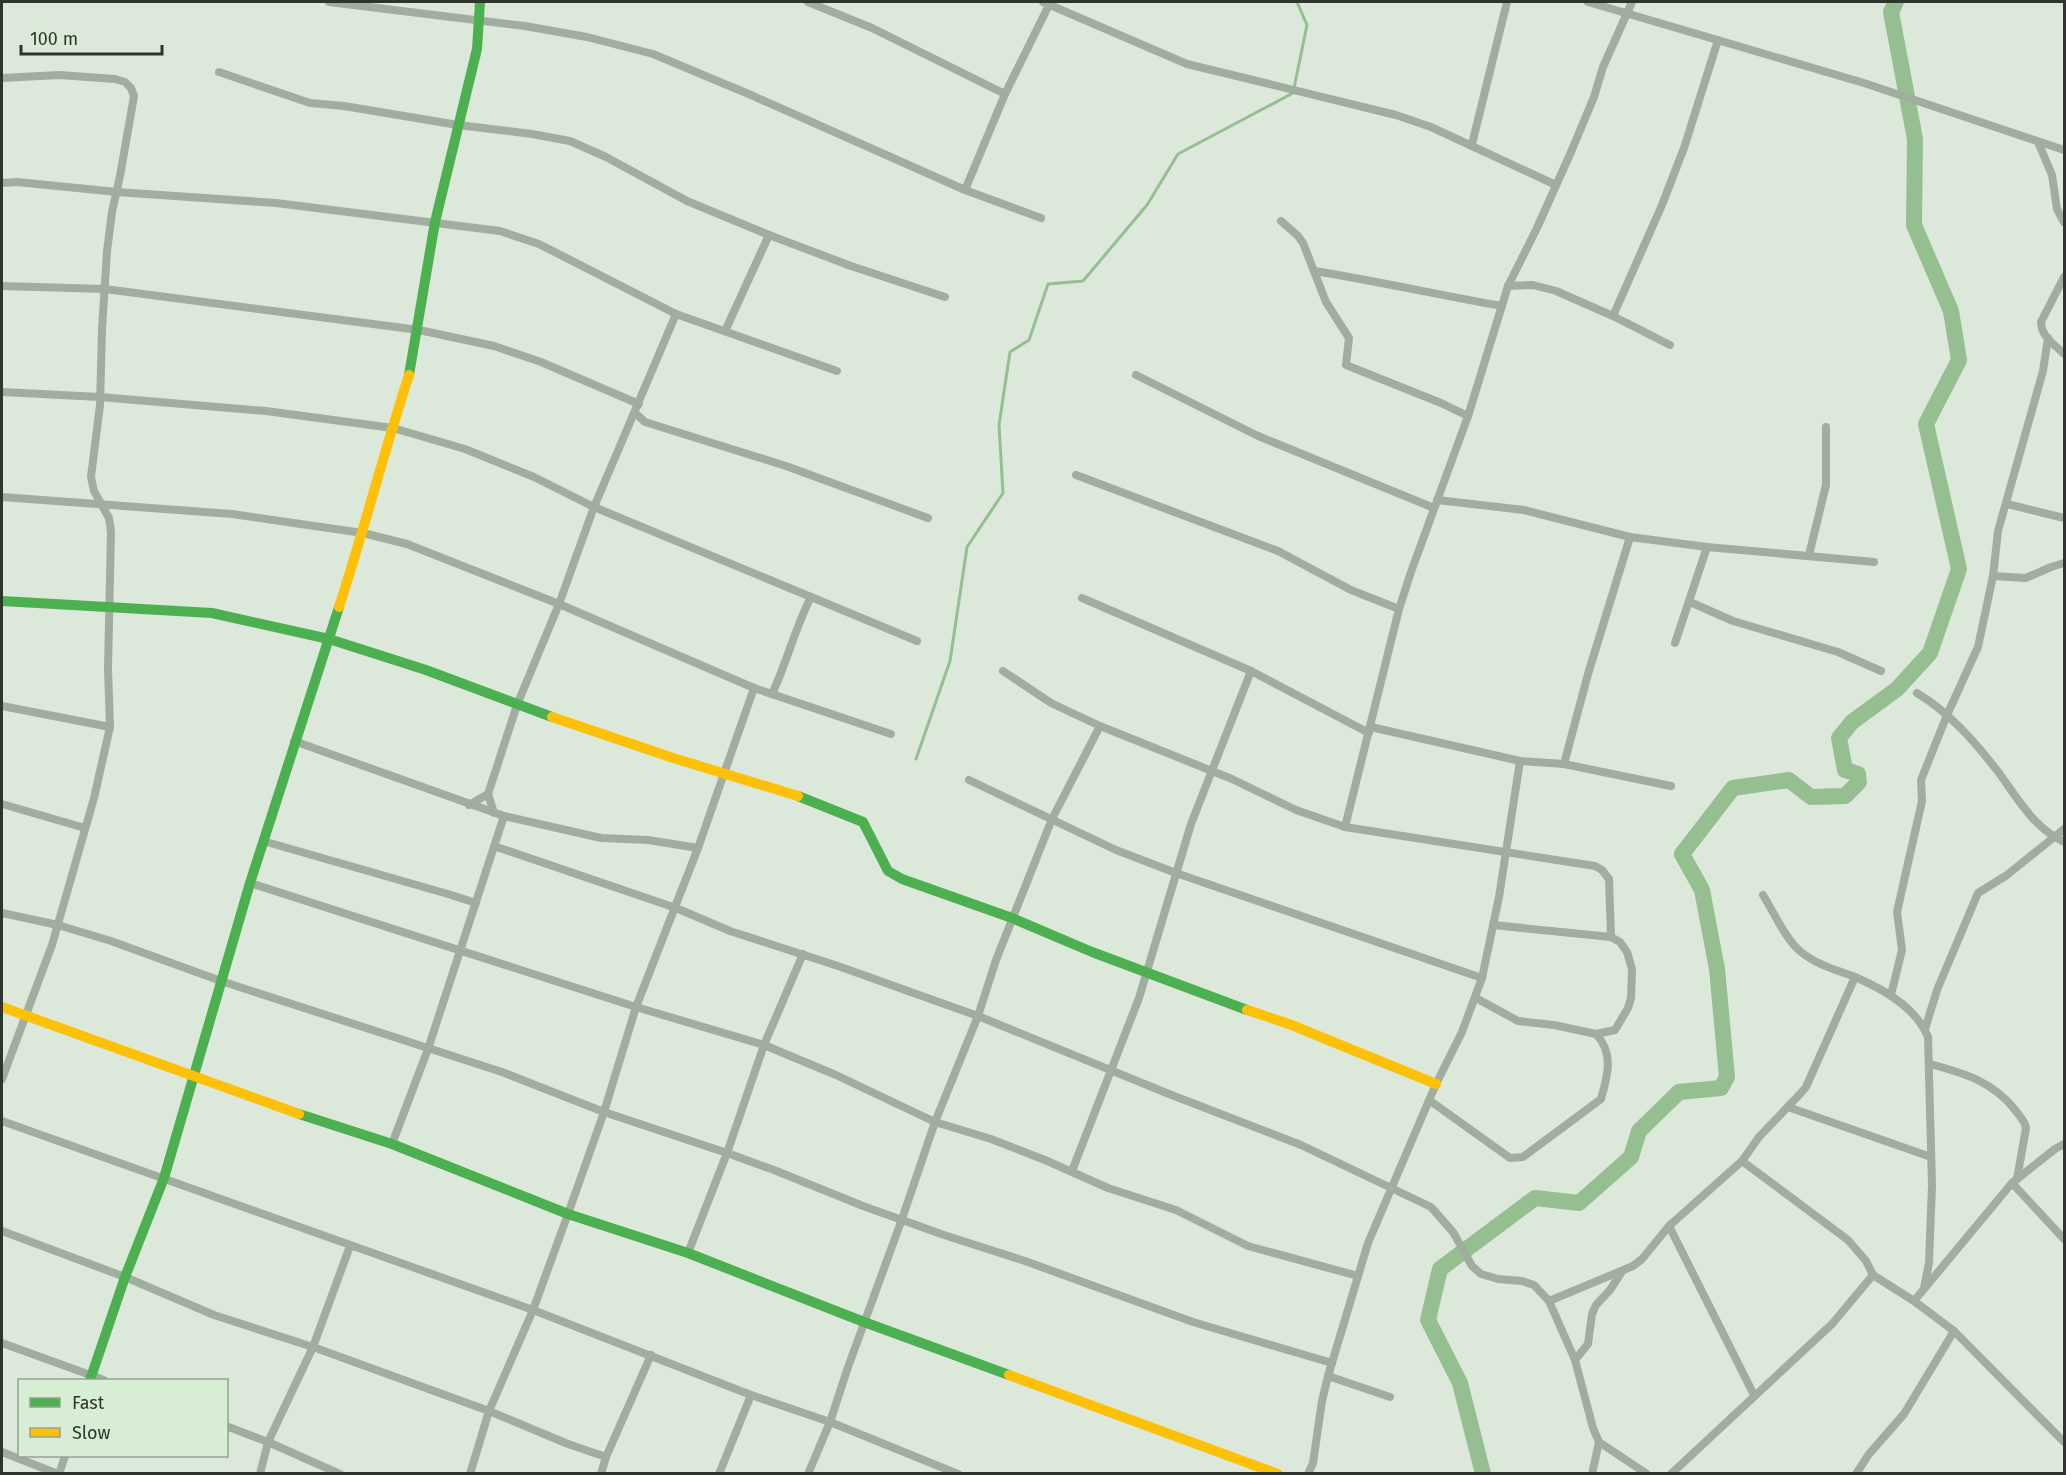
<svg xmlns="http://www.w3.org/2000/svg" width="2066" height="1475" font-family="'Fira Sans',sans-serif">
<rect width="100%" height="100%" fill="#dce8da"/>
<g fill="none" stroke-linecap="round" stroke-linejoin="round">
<path stroke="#95bf91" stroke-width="3" d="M916 759 950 661 967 547 1003 493 999 425 1010 352 1029 340 1048 284 1083 281 1147 205 1178 154 1293 93 1307 25 1297 2"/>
<path stroke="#95bf91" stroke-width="16" d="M1483 1474 1460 1383 1428 1320 1440 1269 1535 1198 1579 1203 1631 1157 1639 1131 1679 1092 1721 1088 1727 1077 1717 969 1702 890 1682 854 1733 788 1789 780 1811 797 1845 796 1859 782 1858 774 1845 770 1839 738 1852 722 1897 689 1930 653 1959 569 1926 424 1959 360 1951 311 1914 225 1915 139 1891 12 1896 2"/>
<g stroke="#a1ae9f" stroke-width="8">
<path d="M329 2 525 26 587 37 653 54 751 95 965 190 1041 218"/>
<path d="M808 2 872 28 1005 94"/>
<path d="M1043 2 1187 64 1396 115 1431 127 1556 185"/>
<path d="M1588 2 1864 83 2064 150"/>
<path d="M219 72 310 103 344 106 458 125 532 134 570 141 606 157 687 201 769 235 851 266 945 297"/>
<path d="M2 78 59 75 115 79 125 82 131 88 134 96 120 176 112 212 107 251 102 329 100 405 91 477 94 491 109 518 111 532 108 668 110 727 94 798 52 945 2 1079"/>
<path d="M2038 142 2052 175 2057 209 2064 222"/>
<path d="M1472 144 1507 2"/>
<path d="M2 183 17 182 117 192 276 203 500 231 539 244 676 314 837 371"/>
<path d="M965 190 1005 94 1049 5"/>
<path d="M1281 221 1298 236 1303 243 1326 302 1349 338 1346 365 1441 403 1468 416"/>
<path d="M1314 271C1377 281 1439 295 1502 306"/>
<path d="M2064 277 2041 322C2041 336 2054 344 2064 354"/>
<path d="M2 286 105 289 419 330 494 346 541 362 639 404"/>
<path d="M1508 286 1533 285 1556 291 1613 316 1670 345"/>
<path d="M1613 316 1662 205 1684 148 1718 40"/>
<path d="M725 331 769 235"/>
<path d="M1136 375 1258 436 1434 508"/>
<path d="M2 392 100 397 266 411 393 428 465 449 534 477 594 507 917 641"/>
<path d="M635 413 645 422 786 466 928 518"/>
<path d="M1076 475 1278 551 1351 590 1399 609"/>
<path d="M2 497 232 514 363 533 407 544 559 604 754 688 891 734"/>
<path d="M1437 500 1524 510 1630 537 1707 547 1874 562"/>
<path d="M2007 504 2064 518"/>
<path d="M1809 555 1826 485V427"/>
<path d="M1993 576 2026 578 2051 567 2064 563"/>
<path d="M1082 598 1251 671"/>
<path d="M1690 602 1733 621 1838 652 1881 671"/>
<path d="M1675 643 1707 547"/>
<path d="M1003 671 1051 703 1100 726 1232 779 1296 810 1345 827 1399 609 1411 572 1468 416 1508 286 1537 228 1571 152 1594 97 1603 67 1632 2"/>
<path d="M1917 693C1950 713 1976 743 1999 773 2018 799 2034 828 2064 842"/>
<path d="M772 694C787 662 795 628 811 597"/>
<path d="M2 706 110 727"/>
<path d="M1371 727 1520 761 1564 764 1671 786"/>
<path d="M294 741 504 816 601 838 648 840 698 848 754 688"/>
<path d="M1564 764 1588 674 1630 537"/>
<path d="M969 780 1116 850 1176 873 1482 978"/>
<path d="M2 804 85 828"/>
<path d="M469 805 488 794"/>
<path d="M494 813 488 794 517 705 559 604 594 507 676 314"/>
<path d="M1345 827 1595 866 1602 870 1609 879 1611 937"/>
<path d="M263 841 448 894 476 903"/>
<path d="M494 846 676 908 730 931 838 966 978 1016 1169 1094 1301 1145 1431 1207 1453 1232 1472 1266 1481 1274 1498 1279 1522 1281 1534 1285 1549 1301 1575 1360 1593 1428 1599 1442 1647 1474"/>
<path d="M250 883 636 1007 764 1045 836 1075 935 1122 991 1139 1045 1160 1108 1188 1176 1210 1248 1246 1358 1276"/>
<path d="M1763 895C1773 911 1786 940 1801 952 1817 965 1837 970 1855 977 1883 989 1916 1007 1928 1037L1932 1185 1929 1263 1924 1288"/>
<path d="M2 913 58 925 111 941 221 981 502 1072 604 1112 727 1153 764 1045 803 954"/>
<path d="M1891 995 1902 950 1897 912 1922 801 1921 780 1947 715 1978 647 1993 576 1998 531 2043 371 2048 338"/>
<path d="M1476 998 1518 1021 1554 1025 1596 1034 1615 1030 1628 1008 1631 998 1632 969 1627 952 1620 942 1611 937 1493 925"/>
<path d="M1925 1029 1937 990 1978 893 2007 875 2064 829"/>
<path d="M1930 1064C1964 1073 1994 1082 2016 1111 2020 1117 2025 1121 2026 1128L2017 1179"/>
<path d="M1429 1100 1510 1158 1523 1157 1601 1099C1608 1075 1614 1053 1596 1034"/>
<path d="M1788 1107 1931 1157"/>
<path d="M2 1121 533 1310 751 1395 830 1422 958 1474"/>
<path d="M392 1144 428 1049 504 816"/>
<path d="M2064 1144 2055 1149 2012 1183 1914 1301 1954 1331 2064 1442"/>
<path d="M1742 1161 1848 1240 1866 1261 1873 1275 1914 1301"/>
<path d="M1072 1171 1139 998 1191 824 1251 671 1369 733"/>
<path d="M2012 1183 2064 1239"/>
<path d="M1669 1226 1754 1395"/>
<path d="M2 1231 125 1277 214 1315 313 1347 489 1411 568 1444 606 1457 651 1355"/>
<path d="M688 1253 727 1153 774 1170 863 1206 944 1235 1025 1261 1193 1322 1332 1363"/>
<path d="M1549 1301 1633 1266 1642 1259 1669 1226 1742 1161 1759 1137 1801 1093 1806 1087 1855 977"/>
<path d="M2 1343 104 1380"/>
<path d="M1575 1360 1588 1344 1592 1314 1596 1305 1610 1290 1621 1273"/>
<path d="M1328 1376 1390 1397"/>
<path d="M226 1426 268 1442 340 1474"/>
<path d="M2 1452 58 1474"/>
<path d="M59 1474 65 1456"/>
<path d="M260 1474 268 1442 313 1347 350 1246"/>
<path d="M470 1474 489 1411 533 1310 568 1214 604 1112 636 1007 698 848"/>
<path d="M601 1474 606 1457"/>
<path d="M719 1474 751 1395"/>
<path d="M808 1474 830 1422 847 1370 902 1219 935 1122 978 1016 996 960 1052 819 1100 726"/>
<path d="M1308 1474 1313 1463 1322 1401 1328 1376 1368 1243 1436 1084 1462 1032 1482 978 1499 897 1520 761"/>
<path d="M1592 1474 1599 1442"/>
<path d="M1671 1474 1832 1324 1873 1275"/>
<path d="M1856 1474 1869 1454 1904 1414 1954 1331"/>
</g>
<g stroke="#4caf50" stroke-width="10">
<path d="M409 375 435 222 477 49 480 2"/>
<path d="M2 601 212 613 329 639 426 670 552 717"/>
<path d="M798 796 863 822 888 871 902 879 1012 918 1092 952 1247 1010"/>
<path d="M299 1114 392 1144 568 1214 688 1253 864 1322 1009 1375"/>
<path d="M90 1380 125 1277 164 1178 250 883 339 607"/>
</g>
<g stroke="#ffc107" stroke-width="10">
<path d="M339 607C364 530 384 452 409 375"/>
<path d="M552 717 673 758 798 796"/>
<path d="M2 1007 299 1114"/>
<path d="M1247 1010 1289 1024 1436 1084"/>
<path d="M1009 1375 1278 1474"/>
</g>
</g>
<rect width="2066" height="1475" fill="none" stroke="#2d352c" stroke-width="6"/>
<rect x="18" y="1379" width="210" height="78" fill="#d7eed4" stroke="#93a491" stroke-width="1.5"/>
<rect x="30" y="1398" width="30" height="9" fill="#4caf50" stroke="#93a491" stroke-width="1.5"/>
<text x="72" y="1409" font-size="18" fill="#2d352c">Fast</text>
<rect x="30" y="1428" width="30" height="9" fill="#ffc107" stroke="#93a491" stroke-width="1.5"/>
<text x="72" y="1439" font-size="18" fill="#2d352c">Slow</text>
<path d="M21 45v9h141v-9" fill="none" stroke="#2d352c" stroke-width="3"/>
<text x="30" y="45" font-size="18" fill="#2d352c" stroke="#d7eed4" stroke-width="4.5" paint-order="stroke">100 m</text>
</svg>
